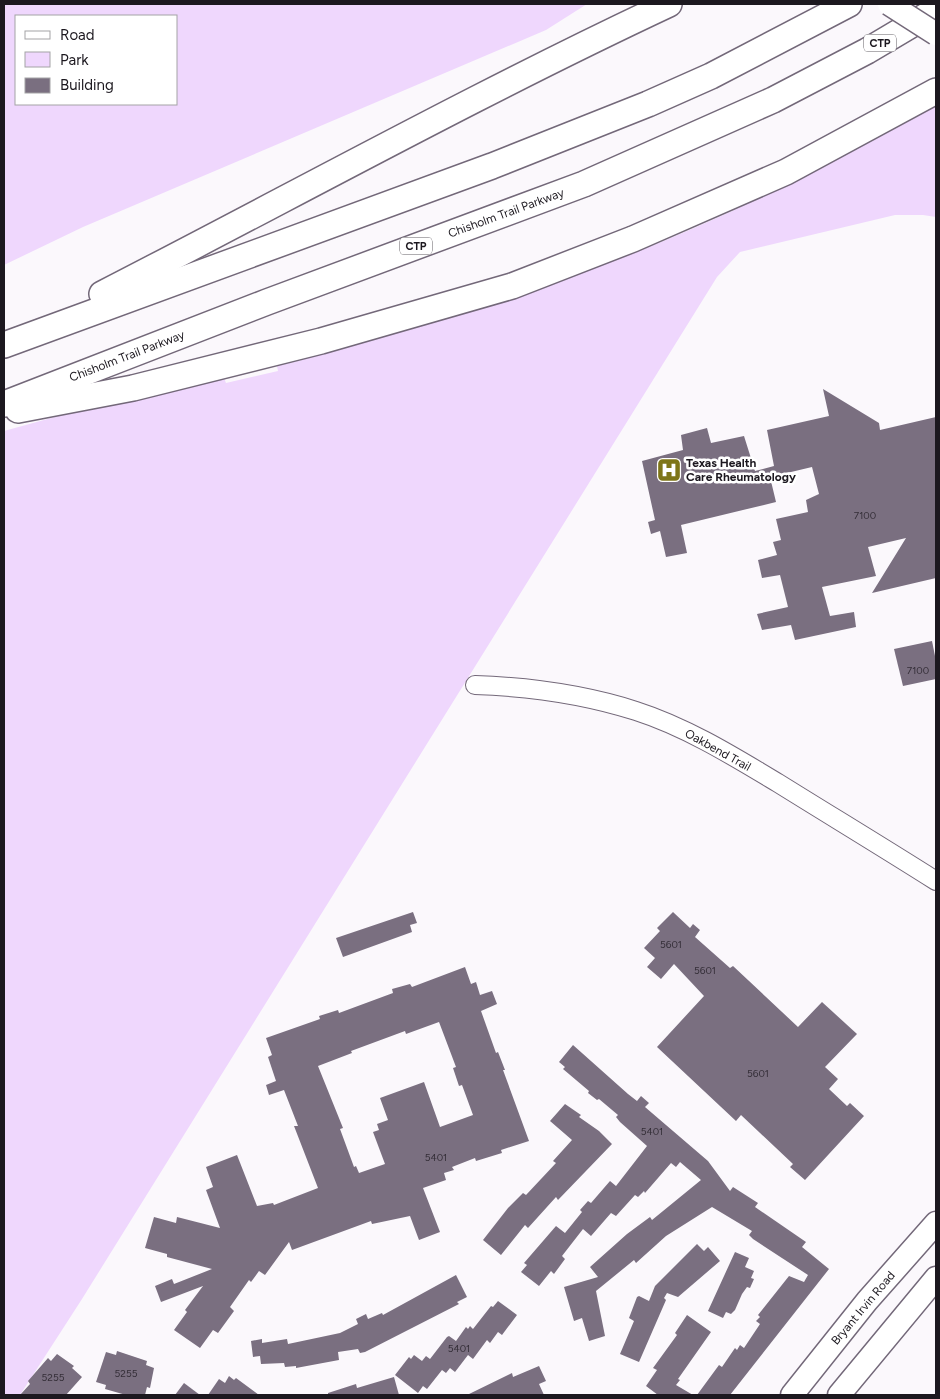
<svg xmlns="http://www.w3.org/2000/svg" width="940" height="1399" font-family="Figtree,sans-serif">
<rect width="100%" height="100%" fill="#fbf8fc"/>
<g fill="#efd7fd" fill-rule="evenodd">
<path d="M4 4H587L546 30 83 227 4 265ZM16 16H176V104H16Z"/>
<path d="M936 106V217L923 215H895L740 252 717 277 82 1299 20 1395H4V431L102 404 224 378 226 383 278 371 277 366 302 360 321 351C401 328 481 306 560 280 691 236 816 173 936 106Z"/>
</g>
<g fill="#7a6f80" fill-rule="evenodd">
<path d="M823 389 879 423 880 430 936 417V578L872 593 906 538 868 547 876 576 822 587 830 616 854 612 856 627 795 640 791 625 762 630 757 614 788 607 780 575 762 578 758 560 777 555 773 542 781 540 776 519 808 512 806 500 819 494 812 467 770 477 776 502 681 525 687 553 666 557 660 531 651 534 648 522 655 520 642 461 683 450 681 435 707 428 711 443 744 436 755 471 774 466 767 430 829 416Z"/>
<path d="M932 641 936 661V679L903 686 894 649Z"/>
<path d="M413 912 417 923 410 925 412 932 343 957 336 938Z"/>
<path d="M673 912 690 928 693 924 700 930 695 937 730 968 733 966 798 1027 822 1002 857 1034 825 1067 838 1079 829 1089 847 1106 850 1103 864 1116 805 1180 790 1167 793 1164 741 1115 736 1121 657 1047 704 996 674 964 661 979 647 967 655 958 644 948 660 931 657 928Z"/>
<path d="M465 967 471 984 476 982 480 995 492 991 497 1004 481 1011 496 1053 498 1052 505 1070H503L529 1141 501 1150 502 1153 476 1161 475 1158 452 1167 454 1170 444 1173 446 1180 423 1188 440 1232 419 1240 410 1216 372 1224 371 1221 292 1250 289 1242 265 1275 259 1271 251 1282 249 1280 230 1307 234 1311 218 1333 213 1330 200 1348 174 1330 187 1312 185 1310 203 1286 161 1302 155 1286 172 1279 174 1284 212 1269 167 1257V1254L145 1248 154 1217 176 1223 177 1217 220 1228 206 1190 213 1187 206 1167 237 1155 257 1206 273 1203 274 1205 318 1188 294 1126H298L284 1090 269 1095 266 1085 276 1081 268 1057 272 1055 266 1038 320 1019 319 1016 338 1010 339 1013 393 993 392 989 410 984 412 987ZM439 1022 456 1067 453 1068 459 1086 462 1085 473 1115 440 1127 424 1082 380 1098 388 1120 377 1124 379 1130 373 1132 385 1164 359 1173 356 1166 354 1167 340 1129 343 1128 318 1066 352 1053 351 1051 405 1031 406 1034Z"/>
<path d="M573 1045 628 1094 637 1101 641 1096 649 1103 645 1107 708 1161 730 1191 733 1187 758 1203 755 1207 806 1242 802 1247 829 1269 730 1395H697L719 1365 722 1367 735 1348 737 1350 740 1345 744 1348 760 1324 756 1321 760 1317 758 1315 789 1276 804 1282 808 1275 753 1239 749 1235 752 1231 712 1207 666 1236 636 1263 634 1260 596 1291 605 1336 589 1341 582 1318 574 1321 564 1287 598 1277 590 1267 627 1234 650 1217 652 1220 701 1180 680 1162 676 1167 671 1163 645 1193 644 1191 638 1197 635 1195 616 1216 611 1213 591 1236 583 1229 562 1256 565 1259 554 1274 551 1271 539 1286 521 1272 527 1265 524 1263 556 1226 565 1233 582 1212 580 1210 588 1201 591 1203 610 1181 616 1186 647 1146 620 1122 616 1117 618 1115 599 1099 597 1100 588 1093 589 1091 563 1069 565 1067 559 1062Z"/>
<path d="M565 1104 581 1115 579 1117 599 1131 612 1144 558 1200 556 1197 528 1228 525 1225 501 1255 483 1240 508 1208 523 1193 526 1195 556 1163 553 1161 572 1140 550 1121Z"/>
<path d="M697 1244 704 1251 708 1247 720 1261 678 1297 667 1293 664 1298 666 1300 639 1362 620 1354 634 1321 629 1318 637 1297 639 1296 649 1301 655 1286Z"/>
<path d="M735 1252 749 1258 745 1267 754 1271 751 1278 754 1279 750 1288 747 1287 742 1294 735 1310 731 1314 726 1312 723 1318 708 1311Z"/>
<path d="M456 1275 467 1297 457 1302 459 1304 365 1352 360 1353 358 1349 338 1352 339 1360 296 1368V1366L285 1367 284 1363 261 1364 260 1356 253 1357 251 1341 262 1339V1343L287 1339 288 1344 340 1333 358 1324 356 1319 366 1314 368 1319 382 1313 383 1315Z"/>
<path d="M498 1301 517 1315 502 1335 498 1332 490 1343 487 1340 473 1359 468 1355 455 1372 450 1368 446 1373 442 1370 427 1389 423 1386 418 1393 395 1375 409 1357 411 1359 414 1355 422 1361 426 1356 430 1359 447 1337 449 1336 456 1341 466 1327 468 1329 470 1326 473 1329 491 1306 493 1307Z"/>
<path d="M687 1315 711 1332 678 1379 680 1380 676 1385 693 1395H658L646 1386 657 1370 653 1368 677 1335 675 1333Z"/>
<path d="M117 1351 147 1361 146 1365 154 1368 150 1388 147 1387 145 1395H126L105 1389 106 1385 96 1382 106 1352 116 1355Z"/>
<path d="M57 1354 74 1366 72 1368 82 1377 66 1395H20L30 1384 28 1381 48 1358 51 1361Z"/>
<path d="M539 1366 546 1381 539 1384 544 1395H467L512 1373 513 1377Z"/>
<path d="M229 1376 234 1380 236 1378 259 1395H208L219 1379 225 1383Z"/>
<path d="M394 1377 399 1395H328V1393L356 1384 357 1388Z"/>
<path d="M184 1383 200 1395H175Z"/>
</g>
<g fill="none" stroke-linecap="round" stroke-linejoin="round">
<defs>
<path id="minor" d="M475 685C530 687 583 694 636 711 686 727 733 756 778 783 831 816 884 848 936 881"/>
<g id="major">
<path d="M792 1395 867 1301 936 1223"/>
<path d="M839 1395 936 1278"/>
</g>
<g id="highway">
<path d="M102 294C291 197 477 94 669 4"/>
<path d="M4 345 492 166 648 104 711 76 849 4"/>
<path d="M4 404 267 302 584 184 773 100 867 51 936 10"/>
<path d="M18 410 133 388 321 341 512 286 633 239 786 172 936 91"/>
</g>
</defs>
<use href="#minor" stroke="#736879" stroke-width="20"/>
<use href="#major" stroke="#736879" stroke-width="25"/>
<use href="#highway" stroke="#736879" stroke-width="28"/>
<use href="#minor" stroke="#fff" stroke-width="18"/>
<use href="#major" stroke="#fff" stroke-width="22"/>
<use href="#highway" stroke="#fff" stroke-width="25"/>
<defs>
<path id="major-bridge" d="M889 4 936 34"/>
</defs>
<use href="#major-bridge" stroke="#736879" stroke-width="25" stroke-linecap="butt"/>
<use href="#major-bridge" stroke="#fff" stroke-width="22"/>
</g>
<defs>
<symbol id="hospital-square" viewBox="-11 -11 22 22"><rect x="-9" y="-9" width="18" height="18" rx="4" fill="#7e7518" stroke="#fff"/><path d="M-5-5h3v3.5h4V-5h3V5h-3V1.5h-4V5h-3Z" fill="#fff"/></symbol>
</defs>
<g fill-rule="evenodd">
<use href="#hospital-square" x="655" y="456" width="28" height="28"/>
</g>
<g text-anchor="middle" stroke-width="5" stroke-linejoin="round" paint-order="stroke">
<g font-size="10" fill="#342e37">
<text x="865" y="519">7100</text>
<text x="918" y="674">7100</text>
<text x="671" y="948">5601</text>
<text x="705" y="974">5601</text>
<text x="758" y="1077">5601</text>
<text x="652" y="1135">5401</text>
<text x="436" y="1161">5401</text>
<text x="459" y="1352">5401</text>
<text x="126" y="1377">5255</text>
<text x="53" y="1381">5255</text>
</g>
<g fill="#fff" stroke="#605d62" stroke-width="1">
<rect x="864" y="34.5" width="32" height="17" rx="4"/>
<rect x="400" y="237.5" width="32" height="17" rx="4"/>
</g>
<g font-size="11" font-weight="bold" fill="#1c181f">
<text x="880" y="47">CTP</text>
<text x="416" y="250">CTP</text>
</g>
<g font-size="12" fill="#1c181f" stroke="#fff">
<text transform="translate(506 213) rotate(-20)" y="4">Chisholm Trail Parkway</text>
<text transform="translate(127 356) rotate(-21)" y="4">Chisholm Trail Parkway</text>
<text transform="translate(718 750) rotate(29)" y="4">Oakbend Trail</text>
<text transform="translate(863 1308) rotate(-50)" y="4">Bryant Irvin Road</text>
</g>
<g font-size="12" font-weight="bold" fill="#1c181f" stroke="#fff" text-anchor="start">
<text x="686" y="467">Texas Health<tspan x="686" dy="14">Care Rheumatology</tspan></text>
</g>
</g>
<rect width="940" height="1399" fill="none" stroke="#1c181f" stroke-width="10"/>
<rect x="15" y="15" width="162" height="90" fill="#ffffff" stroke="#a4a3a5"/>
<rect x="25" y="31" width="25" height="8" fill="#ffffff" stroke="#a4a3a5"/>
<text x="60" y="40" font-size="15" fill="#1c181f">Road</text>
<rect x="25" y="52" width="25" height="15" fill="#efd7fd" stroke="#a4a3a5"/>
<text x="60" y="65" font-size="15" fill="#1c181f">Park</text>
<rect x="25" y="78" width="25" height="15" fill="#7a6f80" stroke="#a4a3a5"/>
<text x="60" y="90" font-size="15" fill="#1c181f">Building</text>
</svg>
